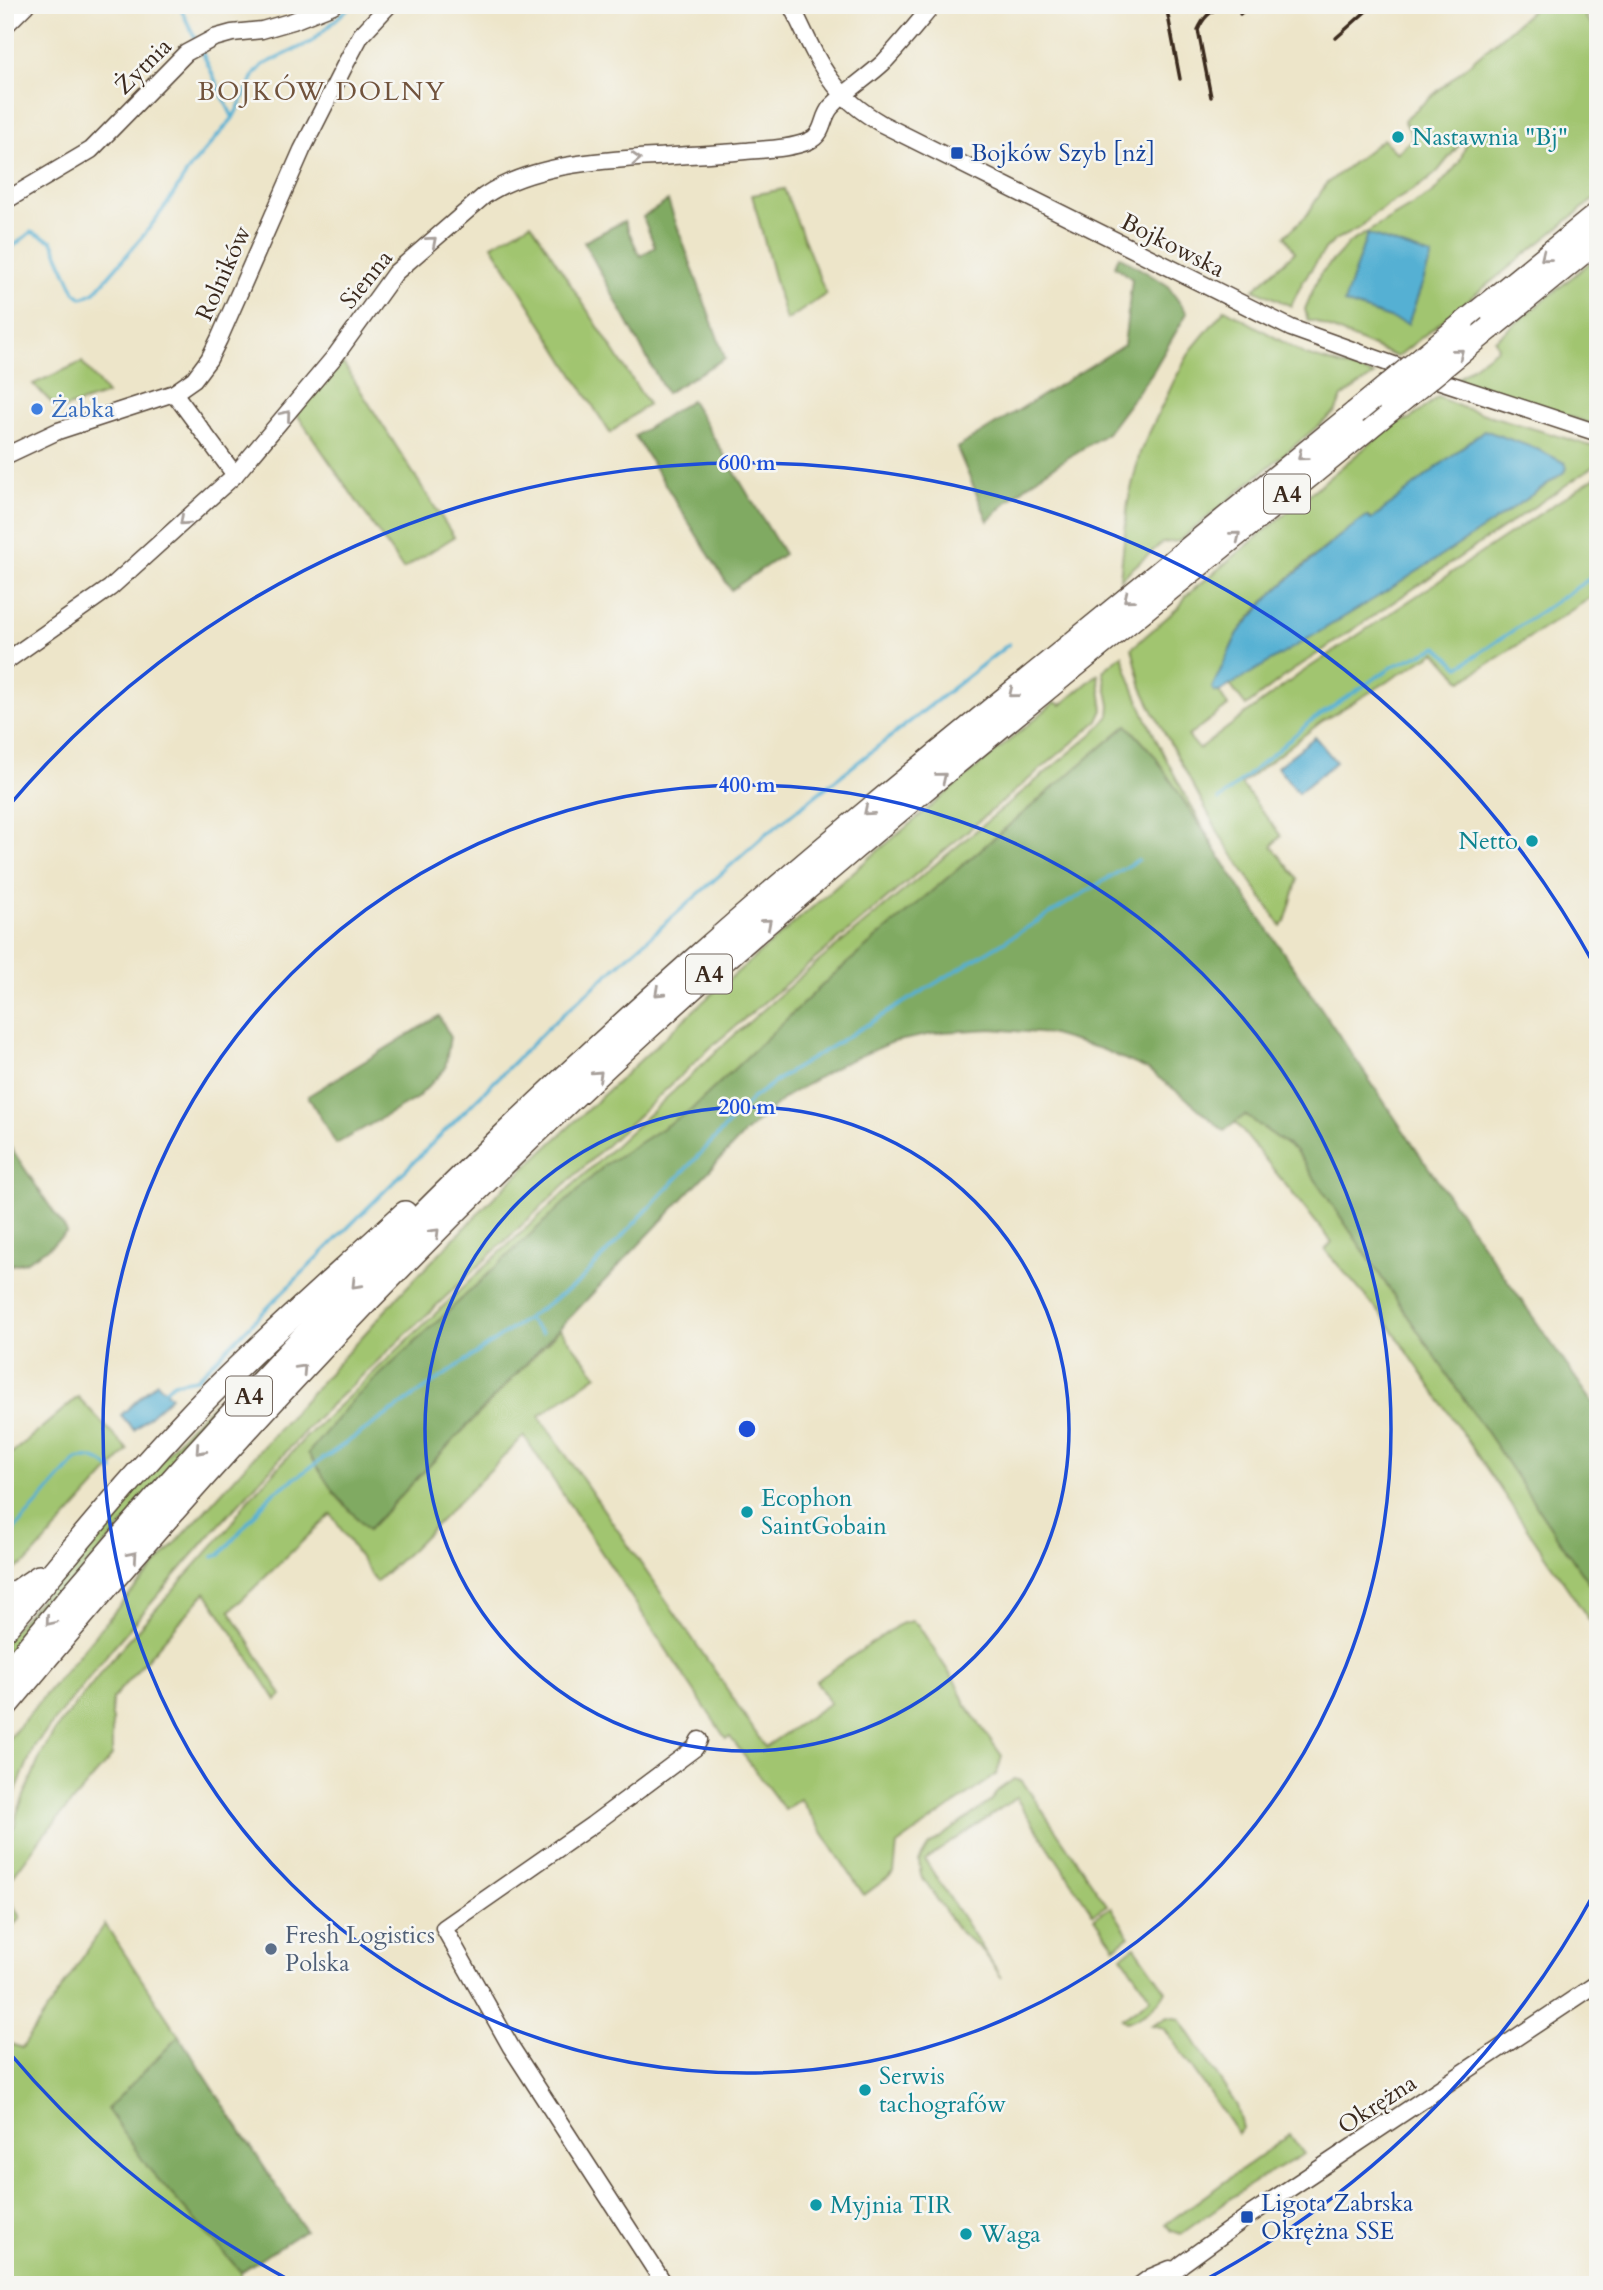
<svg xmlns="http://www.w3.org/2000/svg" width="1603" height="2290" font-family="Cardo,serif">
<rect width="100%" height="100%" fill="#f6f6f2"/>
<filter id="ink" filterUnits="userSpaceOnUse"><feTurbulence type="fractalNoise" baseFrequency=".0143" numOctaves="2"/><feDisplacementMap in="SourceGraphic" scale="14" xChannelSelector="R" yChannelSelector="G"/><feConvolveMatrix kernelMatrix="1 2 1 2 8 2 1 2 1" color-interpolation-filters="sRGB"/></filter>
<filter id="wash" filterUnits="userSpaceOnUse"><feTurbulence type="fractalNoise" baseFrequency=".00686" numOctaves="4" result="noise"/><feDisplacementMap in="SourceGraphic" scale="28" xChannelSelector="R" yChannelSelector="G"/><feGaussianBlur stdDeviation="1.57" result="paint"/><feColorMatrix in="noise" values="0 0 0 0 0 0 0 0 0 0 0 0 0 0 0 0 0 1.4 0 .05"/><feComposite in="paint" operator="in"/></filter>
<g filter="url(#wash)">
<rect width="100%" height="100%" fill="#ede5c9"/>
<g fill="#a1c56f" stroke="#6e7846" stroke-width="2">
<path d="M1538 5H1596L1585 17 1598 32V196L1397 357 1314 321H1308L1305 309 1320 274 1349 243 1433 193 1459 163 1472 129 1438 171 1427 181 1374 214 1360 228 1335 240 1324 251 1303 281 1291 306 1254 289 1295 252 1285 236 1307 215 1326 184 1383 139 1397 153 1413 138 1404 120Z"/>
<path d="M784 189 826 294 786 321 752 195Z"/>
<path d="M531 223 648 404 610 433 492 245Z"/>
<path d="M1598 256V426L1456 379 1498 348 1495 340Z"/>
<path d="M1225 309 1306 355 1374 375 1342 397 1335 412 1179 541 1162 543 1120 579 1128 502 1140 452 1174 381 1191 350Z"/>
<path d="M82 362 107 394 59 410 33 384Z"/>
<path d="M343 363 454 537 403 569 296 413Z"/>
<path d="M1438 397 1461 407 1598 448 1597 464 1292 671 1246 706 1230 685C1344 617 1456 549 1564 472L1371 520 1367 516C1324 547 1270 589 1239 632 1229 647 1221 674 1214 691L1219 692 1228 706 1188 736 1199 749 1301 673 1598 475V593L1462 681 1436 652 1321 722 1241 784 1281 836 1272 846 1298 879 1285 922 1281 926 1221 837 1154 713 1142 688 1132 648 1180 606 1186 596 1395 423 1410 419Z"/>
<path d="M1122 655C1143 723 1180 785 1214 847L1154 755 1127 725 831 977 692 1109 605 1165 334 1493 368 1530 560 1329 597 1375 539 1416 721 1680 765 1747 830 1703 816 1681 900 1624 912 1621 918 1625 957 1685 965 1704 1002 1756 997 1774 897 1845 894 1873 864 1895 800 1799 785 1810 730 1737 726 1739 524 1436 413 1548 376 1582 331 1514 230 1611 282 1695 276 1700 206 1592 112 1699V1756L40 1839 5 1887V1839L15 1825 17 1813 40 1757 55 1730 122 1647 227 1530 247 1501 305 1438 478 1273 720 1048 800 977 1097 730 1109 716 1110 705 1103 671Z"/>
<path d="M1098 674 1103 710 1098 721 712 1046 317 1418 211 1534 114 1646 35 1745 5 1817V1743L121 1604 403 1291 496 1195 705 1000 867 860 1055 702 1061 705Z"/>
<path d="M1245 1115 1296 1151 1598 1597V1633L1385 1319 1325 1250 1332 1242 1235 1122Z"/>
<path d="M329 1293 5 1658V1639L189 1428Z"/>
<path d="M78 1397 128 1450 28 1561 5 1576V1459Z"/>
<path d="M1014 1779 1022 1781 1107 1905 1093 1914 1016 1798 925 1860 1002 1978 984 1952 959 1931 921 1876 919 1861 928 1846 991 1801 997 1791Z"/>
<path d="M5 1888 20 1918 5 1934Z"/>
<path d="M1111 1907 1129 1936 1115 1947 1094 1918Z"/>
<path d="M105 1924 179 2036 108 2109 149 2169 241 2272V2285H5V2042L22 2048Z"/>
<path d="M1135 1947 1166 1991C1159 2005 1141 2018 1126 2022L1122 2019 1151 1998 1122 1956Z"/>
<path d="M1167 2017 1180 2019 1237 2106 1243 2128 1238 2134 1164 2028 1152 2025Z"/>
<path d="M1290 2135 1304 2154 1249 2185 1181 2234 1172 2231 1166 2224Z"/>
</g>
<g fill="#80aa62" stroke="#5e6a40" stroke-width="2">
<path d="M668 201 725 358 666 393 584 242 624 221 640 256 655 247 643 217Z"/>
<path d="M1119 256 1167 285 1187 313 1152 373 1107 433 1039 476 1007 502 988 521 957 448 1124 345 1132 279 1115 266Z"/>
<path d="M691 400 784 554 731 590 635 436Z"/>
<path d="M1127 725 1154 755 1246 897 1424 1161 1598 1410V1597L1296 1151 1245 1115 1224 1131 1187 1099 1147 1069 1101 1049 1049 1034 992 1029 942 1032 893 1042 841 1064 784 1098 743 1135 368 1530 334 1493 308 1453 352 1401 605 1165 692 1109 831 977Z"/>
<path d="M439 1016 450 1036 445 1069 417 1098 336 1144 308 1096Z"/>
<path d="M5 1139 67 1232 48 1248 25 1262 11 1265 5 1255Z"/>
<path d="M179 2036 305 2230 241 2272 149 2169 107 2109Z"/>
</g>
<g fill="#55b0d3" stroke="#486d78" stroke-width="2">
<path d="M1367 234 1432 256 1408 324 1344 303Z"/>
<path d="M1484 430 1537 449 1565 463 1567 468 1564 472 1489 525 1384 593 1219 692 1214 691 1212 688 1238 633 1274 592 1337 538 1367 516 1371 520Z"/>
<path d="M1315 737 1336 762 1298 793 1277 767Z"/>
<path d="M157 1382 171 1397 134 1430 121 1415Z"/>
</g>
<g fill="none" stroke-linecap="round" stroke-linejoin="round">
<g stroke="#55b0d3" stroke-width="3.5">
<path d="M179 5 195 38"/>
<path d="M202 52 232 116"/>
<path d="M5 253 31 232 52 241 75 292 82 298 95 292 144 235 167 204 190 168 233 118 255 74 263 65 311 42 352 5"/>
<path d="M1219 800 1311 721 1395 665 1438 647 1459 667 1598 573"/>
<path d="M527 1319 542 1333"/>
<path d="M165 1390 174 1383 196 1379 553 1023 765 835 1009 644"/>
<path d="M5 1540 77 1459C92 1455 101 1461 113 1470"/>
<path d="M213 1557 220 1555 272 1494 285 1485 578 1283 753 1098 783 1076 1138 860"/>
</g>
</g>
</g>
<g filter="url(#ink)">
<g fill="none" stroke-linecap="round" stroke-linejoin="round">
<defs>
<g id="minor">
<path d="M791 5C817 58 828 93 882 124L1291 328 1419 374 1598 433"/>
<path d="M5 26 26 5"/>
<path d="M5 201 91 150 186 53 214 38 232 33 262 30 293 21 333 5"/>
<path d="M174 393 235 475"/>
<path d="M5 456 58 431 174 393 194 379 209 359 219 339 302 150 346 63 361 35 389 5"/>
<path d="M5 662 110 588 235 475 336 355 395 273 484 196C550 151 667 160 745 151 766 149 790 149 809 141 825 134 821 118 831 107 847 90 867 78 884 62 901 44 917 24 933 5"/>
<path d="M665 2285 511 2047 444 1928 592 1825 695 1748 699 1740"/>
<path d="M1140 2285 1151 2277 1170 2269"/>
<path d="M1159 2285 1182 2264 1247 2217 1598 1983"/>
</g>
<g id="highway">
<path d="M1462 325 1598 214"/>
<path d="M1490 328 1598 240"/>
<path d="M5 1600 39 1577"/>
<path d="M5 1629C68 1555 129 1479 196 1409 263 1340 335 1278 405 1213"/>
<path d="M5 1675C215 1419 447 1178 695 959 809 858 927 762 1045 666 1148 582 1251 497 1355 413"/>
<path d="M5 1707C205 1466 418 1237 649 1027 888 811 1142 613 1391 409"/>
</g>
</defs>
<use href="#minor" stroke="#564638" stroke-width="19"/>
<use href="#highway" stroke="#564638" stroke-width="26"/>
<use href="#minor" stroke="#fff" stroke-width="16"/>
<use href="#highway" stroke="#fff" stroke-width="23"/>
<g stroke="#3b2a1e" stroke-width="3.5">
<path d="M1166 5 1180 79"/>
<path d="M1275 5 1285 12"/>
<path d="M1240 14 1251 5"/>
<path d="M1336 38 1373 5"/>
<path d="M1211 97 1198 30C1203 18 1209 13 1220 6"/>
</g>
<defs>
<g id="highway-bridge">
<path d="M1391 409 1490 328"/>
<path d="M1355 413 1462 325"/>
</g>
</defs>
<use href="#highway-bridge" stroke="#564638" stroke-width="26" stroke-linecap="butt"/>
<use href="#highway-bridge" stroke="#fff" stroke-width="23"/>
</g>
<defs><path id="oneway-chevron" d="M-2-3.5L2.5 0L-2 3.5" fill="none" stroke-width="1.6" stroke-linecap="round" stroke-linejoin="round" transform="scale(1.75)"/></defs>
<g stroke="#a79f9a">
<use href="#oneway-chevron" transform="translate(636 159) rotate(-3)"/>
<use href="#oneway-chevron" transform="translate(432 241) rotate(-41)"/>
<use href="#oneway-chevron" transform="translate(1545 257) rotate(141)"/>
<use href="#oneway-chevron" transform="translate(1459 353) rotate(-39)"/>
<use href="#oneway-chevron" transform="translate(286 415) rotate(-50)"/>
<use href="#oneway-chevron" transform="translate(1302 456) rotate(141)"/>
<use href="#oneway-chevron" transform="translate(184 521) rotate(138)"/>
<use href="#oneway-chevron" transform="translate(1236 536) rotate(-39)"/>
<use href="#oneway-chevron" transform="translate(1128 598) rotate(141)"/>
<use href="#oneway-chevron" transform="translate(1013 693) rotate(141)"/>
<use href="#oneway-chevron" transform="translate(942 777) rotate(-39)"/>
<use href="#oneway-chevron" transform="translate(868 811) rotate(140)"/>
<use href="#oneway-chevron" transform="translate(767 923) rotate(-41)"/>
<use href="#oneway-chevron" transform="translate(659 992) rotate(137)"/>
<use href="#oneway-chevron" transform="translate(598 1075) rotate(-43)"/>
<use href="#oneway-chevron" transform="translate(435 1233) rotate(-45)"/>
<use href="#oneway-chevron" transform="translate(356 1284) rotate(134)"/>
<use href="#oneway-chevron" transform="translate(302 1369) rotate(-47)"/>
<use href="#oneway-chevron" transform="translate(200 1450) rotate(132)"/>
<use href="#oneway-chevron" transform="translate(133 1556) rotate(-49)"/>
<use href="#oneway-chevron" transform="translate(50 1621) rotate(130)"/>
</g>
</g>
<g fill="none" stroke="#1d4ed8" stroke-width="3.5">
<circle cx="747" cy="1429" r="322"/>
<circle cx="747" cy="1429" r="644"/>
<path d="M1596 1890A966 966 0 0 1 1201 2282M293 2282A966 966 0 0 1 7 2050M7 808A966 966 0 0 1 1596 968"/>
</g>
<g fill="#0f9aa8" stroke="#f6f6f2" stroke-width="2.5">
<circle cx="1398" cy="137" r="7"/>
<circle cx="1532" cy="841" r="7"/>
<circle cx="747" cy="1512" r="7"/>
<circle cx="865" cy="2090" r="7"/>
<circle cx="816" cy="2205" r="7"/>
<circle cx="966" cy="2234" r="7"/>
</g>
<g fill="#1a4fb4" stroke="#f6f6f2" stroke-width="2.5">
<rect x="950" y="146" width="14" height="14" rx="3.5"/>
<rect x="1240" y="2210" width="14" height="14" rx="3.5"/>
</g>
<circle fill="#3f7fe0" stroke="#f6f6f2" stroke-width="2.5" cx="37" cy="409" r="7"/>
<circle fill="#5c6f8a" stroke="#f6f6f2" stroke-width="2.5" cx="271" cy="1949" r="7"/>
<g text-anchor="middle" stroke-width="5" stroke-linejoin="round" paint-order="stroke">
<g fill="#f6f6f2" stroke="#73675e" stroke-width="2">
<rect x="1264" y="474.5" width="46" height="39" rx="5"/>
<rect x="686" y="954.5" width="46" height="39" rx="5"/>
<rect x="226" y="1376.5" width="46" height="39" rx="5"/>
</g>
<g font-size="23" font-weight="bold" fill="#3b2a1e">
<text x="1287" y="502">A4</text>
<text x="709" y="982">A4</text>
<text x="249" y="1404">A4</text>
</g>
<g font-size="24" fill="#3b2a1e" stroke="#f6f6f2">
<text transform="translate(143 66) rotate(-45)" y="8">Żytnia</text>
<text transform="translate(1173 245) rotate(27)" y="8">Bojkowska</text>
<text transform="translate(223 273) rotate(-66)" y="8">Rolników</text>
<text transform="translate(366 279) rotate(-51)" y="8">Sienna</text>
<text transform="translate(1377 2104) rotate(-33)" y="8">Okrężna</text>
</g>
<g font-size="24" fill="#0d838f" stroke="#f6f6f2" text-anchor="start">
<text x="1412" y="145">Nastawnia "Bj"</text>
<text x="1518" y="849" text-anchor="end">Netto</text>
<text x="761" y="1506">Ecophon<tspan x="761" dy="28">SaintGobain</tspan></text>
<text x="879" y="2084">Serwis<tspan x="879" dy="28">tachografów</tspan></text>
<text x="830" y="2213">Myjnia TIR</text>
<text x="980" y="2242">Waga</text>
</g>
<g font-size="24" fill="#164399" stroke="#f6f6f2" text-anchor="start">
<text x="971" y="161">Bojków Szyb [nż]</text>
<text x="1261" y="2211">Ligota Zabrska<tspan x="1261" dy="28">Okrężna SSE</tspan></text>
</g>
<g font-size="24" fill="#366cbe" stroke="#f6f6f2" text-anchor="start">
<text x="51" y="417">Żabka</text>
</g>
<g font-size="24" fill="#4e5e75" stroke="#f6f6f2" text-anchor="start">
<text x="285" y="1943">Fresh Logistics<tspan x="285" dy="28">Polska</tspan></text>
</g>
<g font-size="26" letter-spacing="2" fill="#71533c" stroke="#f6f6f2">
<text x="322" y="100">BOJKÓW DOLNY</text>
</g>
</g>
<circle cx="747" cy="1429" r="10" fill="#1d4ed8" stroke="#f6f6f2" stroke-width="3.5"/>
<g font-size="21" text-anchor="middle" font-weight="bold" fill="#1d4ed8" stroke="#f6f6f2" stroke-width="5" stroke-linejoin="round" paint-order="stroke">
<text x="747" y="470">600 m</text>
<text x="747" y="792">400 m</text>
<text x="747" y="1114">200 m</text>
</g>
<rect width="1603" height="2290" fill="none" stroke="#f6f6f2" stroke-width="28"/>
</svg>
